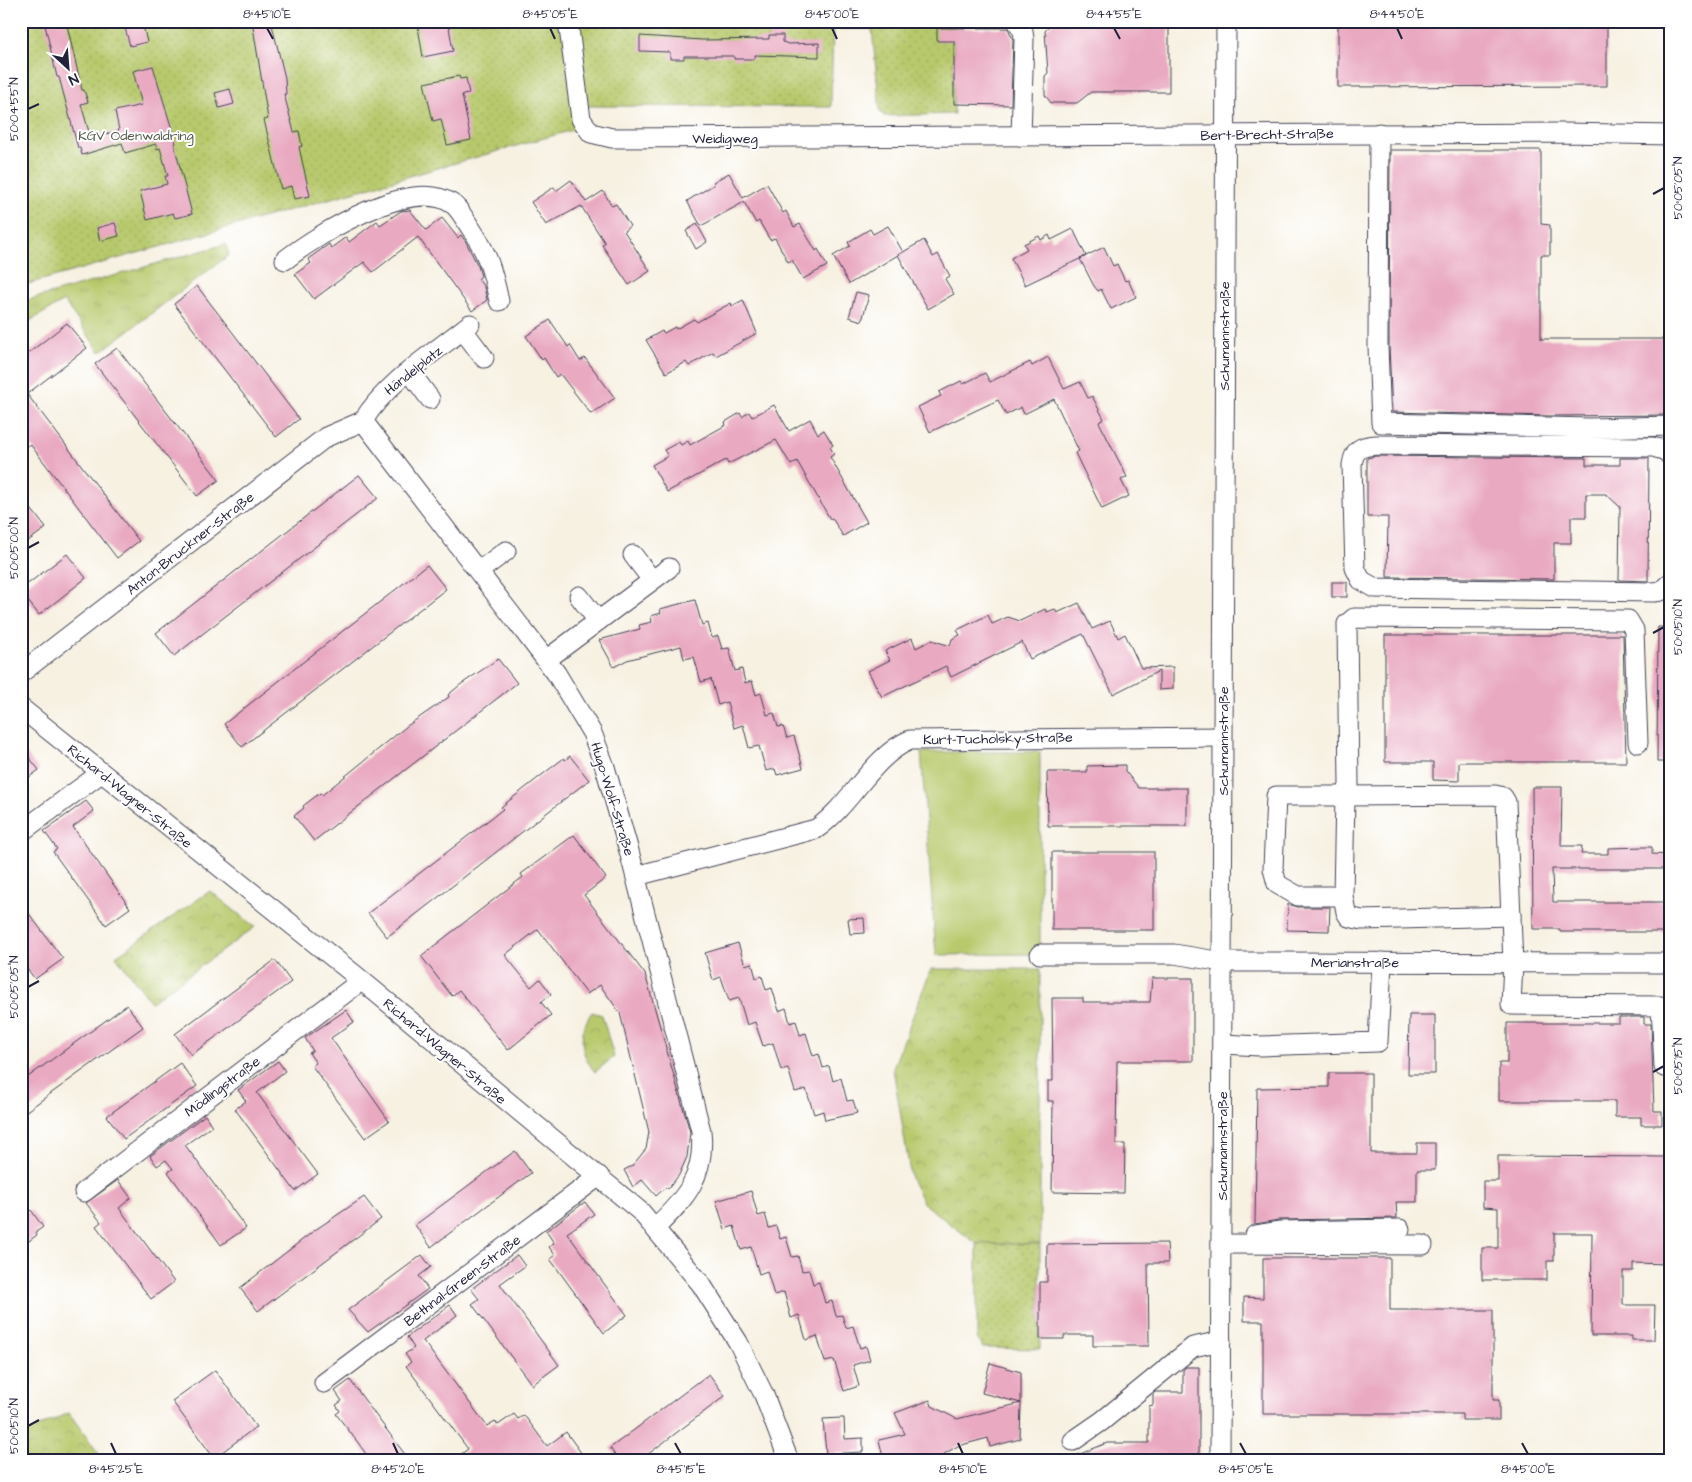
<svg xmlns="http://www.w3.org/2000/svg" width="1692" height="1482" font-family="'Architects Daughter',sans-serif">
<defs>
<pattern id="grass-tufts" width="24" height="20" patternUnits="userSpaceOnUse" patternTransform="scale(1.25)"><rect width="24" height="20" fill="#b7c96c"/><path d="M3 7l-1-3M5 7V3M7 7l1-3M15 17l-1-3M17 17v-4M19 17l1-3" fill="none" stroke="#9dac5e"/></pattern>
<pattern id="park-crowns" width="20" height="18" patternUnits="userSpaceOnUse" patternTransform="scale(1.25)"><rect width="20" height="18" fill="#b7c96c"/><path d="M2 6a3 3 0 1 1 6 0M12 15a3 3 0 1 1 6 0" fill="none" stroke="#9dac5e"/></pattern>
<pattern id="garden-dots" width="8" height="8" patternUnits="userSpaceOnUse" patternTransform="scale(1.25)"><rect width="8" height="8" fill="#b7c96c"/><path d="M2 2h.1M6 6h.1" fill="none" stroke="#9dac5e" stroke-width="1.8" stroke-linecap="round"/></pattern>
</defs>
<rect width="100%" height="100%" fill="#fff"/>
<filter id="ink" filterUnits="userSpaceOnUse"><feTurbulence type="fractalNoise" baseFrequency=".02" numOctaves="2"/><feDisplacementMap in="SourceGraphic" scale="10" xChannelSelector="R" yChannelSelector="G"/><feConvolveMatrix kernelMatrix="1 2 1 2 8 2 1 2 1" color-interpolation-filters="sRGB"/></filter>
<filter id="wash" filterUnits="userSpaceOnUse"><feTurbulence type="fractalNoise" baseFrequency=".0096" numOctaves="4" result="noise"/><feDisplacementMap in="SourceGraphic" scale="20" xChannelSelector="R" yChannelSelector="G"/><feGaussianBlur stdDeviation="1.12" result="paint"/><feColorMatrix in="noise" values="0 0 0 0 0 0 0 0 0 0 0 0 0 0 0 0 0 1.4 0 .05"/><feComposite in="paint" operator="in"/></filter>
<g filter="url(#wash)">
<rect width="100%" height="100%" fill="#f7f1e2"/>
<path fill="url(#grass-tufts)" stroke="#6c7654" d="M226 244 229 255 100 352 64 301 21 326V302Z"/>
<g fill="url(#park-crowns)" stroke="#6c7654">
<path d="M210 891 255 927 151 1002 116 956Z"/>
<path d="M931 969H1040V1244H977L924 1204 911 1179 893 1068Z"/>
<path d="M592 1012 602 1015 614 1057 595 1072C579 1053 578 1032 592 1012Z"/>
<path d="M69 1413 104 1461H29L21 1450V1435Z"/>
</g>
<g fill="url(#garden-dots)" stroke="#6c7654">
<path d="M21 21H954V114L884 116 880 111 872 29H833L831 107 574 106 576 129 21 286Z"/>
<path d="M977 1244H1040V1349L983 1348 977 1340Z"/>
</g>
<path fill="#b7c96c" stroke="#6c7654" d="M921 752H1040V954L936 955Z"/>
<g id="blocks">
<g fill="#e9a9c1">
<path d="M44 21H66L82 90H84L88 102 81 104 91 139 119 130 115 111 142 105 133 71 153 66 176 143 174 144 192 214 175 218 173 213 147 220 140 191 167 184 165 176H168L160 148 157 149 156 144 125 153 122 143 82 155 80 148H78L59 77H57Z"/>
<path d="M123 21H142L147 42 130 46Z"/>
<path d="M252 21H271L285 78 286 94H284L294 132 299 131 302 146 299 147 310 196 294 199 291 186 281 189 264 120 268 119Z"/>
<path d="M417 21H448L453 51 423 57Z"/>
<path d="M1054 21H1169V92H1091L1077 103H1051L1045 95V76L1048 73 1045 31Z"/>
<path d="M1338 21H1607V86L1338 87Z"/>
<path d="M937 28H1008L1013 40 1011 105 954 104V41H937Z"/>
<path d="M769 35H783V42L788 44 819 43V57L755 55V59H734V56H684V59H670V52L640 51V36L702 40 769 39Z"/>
<path d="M459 76 460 79 466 78 469 94 462 95 471 140 447 145 441 119 433 121 424 83Z"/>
<path d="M230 89 234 104 219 108 215 93Z"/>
<path d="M1390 150H1541V224L1550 225V255H1541V339H1671V415L1550 416 1392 412 1389 346Z"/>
<path d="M729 173 743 198 767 184 783 213 786 211 794 227 800 224 816 251 818 249 827 266 803 279 792 260 788 262 775 238 770 240 759 221 756 223 744 202 701 226 687 201 715 184 713 182Z"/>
<path d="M571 180 586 202 603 191 612 206 616 204 630 226 624 231 650 271 629 285 602 245 605 243 581 206 546 225 531 202 554 187 556 191Z"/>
<path d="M410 210 426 230 442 218 458 238 461 235 466 242 478 266 481 276 478 279 484 287 487 300 472 311 418 237 373 272 364 262 314 299 295 274 311 263 308 259 329 244 331 248 346 237 349 242 377 221 380 225 401 211Z"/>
<path d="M115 223 119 236 100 241 97 228Z"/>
<path d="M697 224 707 242 696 249 686 231Z"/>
<path d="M888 226 903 252 849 284 833 256 850 246 848 242 870 229 873 234Z"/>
<path d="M1073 229 1086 256 1025 285 1011 258 1027 249 1024 244 1039 236 1041 240 1049 235 1051 240Z"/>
<path d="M924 240 933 257 938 254 950 276 945 279 954 294 928 309 898 255Z"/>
<path d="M1104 247 1113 266 1117 264 1125 281 1128 280 1136 297 1111 309 1101 289 1098 291 1094 286 1080 259Z"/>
<path d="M197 286 299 419 276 437 174 304Z"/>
<path d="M856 292 869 295 862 321 849 317Z"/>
<path d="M743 300 757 333 716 356 713 352 689 366 686 362 666 373 646 340 662 331 664 333 675 327 676 329 694 319 697 322 731 303 732 306Z"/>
<path d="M550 320 568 347 570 345 580 361 585 358 615 398 591 414 560 374 556 377 544 358 542 360 526 336Z"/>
<path d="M67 323 87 348 27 394 139 541 117 558 30 444 21 450V359Z"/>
<path d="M117 348 219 480 197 496 95 364Z"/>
<path d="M1048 357 1064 389 1080 382 1088 398 1092 396 1104 419 1099 422 1127 477 1121 480 1129 496 1102 509 1075 453 1079 451 1054 399 1024 414 1021 407 1006 415 998 400 930 432 918 407 941 396 939 392 961 381 963 384 985 373 990 382 1030 362 1032 366Z"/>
<path d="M774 405 789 431 810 419 818 434 824 430 833 445 830 447 834 454 830 457 867 522 843 536 832 518 830 519 797 461 791 465 776 440 728 464 726 460 667 492 652 465 668 456 664 450 679 442 681 445 688 441 690 445 726 425 725 422 740 413 742 417 749 412 752 417Z"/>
<path d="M1376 456 1586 458V465H1620V458H1649L1648 581 1619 580 1620 507 1606 494H1586V517H1571V543H1554V579L1387 577 1388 517H1367V458Z"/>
<path d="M359 475 378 498 174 656 156 633Z"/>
<path d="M21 496 46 528 21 546Z"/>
<path d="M67 554 86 578 39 615 21 592V589Z"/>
<path d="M427 565 446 589 242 747 224 724Z"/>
<rect x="1332" y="582" width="15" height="15"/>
<path d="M695 600 702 625 708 623 712 638 718 636 722 649 729 648 735 671 742 669 745 683 752 681 756 695 761 693 767 715 774 713 778 727 783 726 787 738 794 736 803 768 777 775 775 769 766 771 759 746 749 748 743 725 734 728 727 702 718 705 711 679 701 682 694 657 684 659 681 646 627 660 614 667 599 640 640 629 639 625 652 622 651 616 661 613 660 609Z"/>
<path d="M1079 603 1092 629 1110 621 1118 638 1125 634 1141 668 1173 667V689L1159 690V671L1113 694 1083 634 1030 659 1022 642 951 677 946 666 882 697 868 671 890 660 885 651 912 638 916 648 932 640 950 646 952 639 960 635 957 630 988 615 992 624 1008 617 1020 621 1045 609 1047 612 1055 609 1057 613Z"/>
<path d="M1658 627H1671V762H1657Z"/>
<path d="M1385 635H1623L1626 762H1459V781L1433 780V762H1385Z"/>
<path d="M498 659 517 683 314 841 294 816 304 808 303 806 320 793 322 795 407 726 449 697 448 695 460 685Z"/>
<path d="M21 747 39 770 21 783Z"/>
<path d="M570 756 589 780 387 937 368 913 503 809 501 807 547 771 564 758 565 760Z"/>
<path d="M1125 765V771L1139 788H1187V826H1048L1047 772H1087V766Z"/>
<path d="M1532 787H1562L1561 846H1582L1581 854H1608V848L1644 847H1652V854L1671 855V869H1552L1553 902H1671V932H1560V929H1533Z"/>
<path d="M86 801 94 811 73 827 130 908 106 925 53 852 57 849 44 831Z"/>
<path d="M574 835 606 878 584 895 645 974 690 1132 687 1157 679 1175 668 1189 666 1187 656 1196 642 1180 633 1187 624 1170 632 1166 646 1149 649 1132 620 1013 600 985 587 994 538 929 505 955 531 987 540 979 551 994 541 1002 551 1015 508 1050 459 990 452 996 421 956 523 877 521 874Z"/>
<rect x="1052" y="852" width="102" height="78"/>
<path d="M21 903 63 959 35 979 21 961Z"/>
<path d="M1288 904 1298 907H1330L1329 931 1287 930Z"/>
<path d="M864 918 865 933 850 934 848 919Z"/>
<path d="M738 943 745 965 752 963 756 978 762 976 766 990 772 988 779 1011 786 1008 790 1023 796 1021 800 1035 806 1033 813 1056 819 1054 823 1068 829 1066 833 1081 841 1078 847 1101 853 1100 857 1113 825 1120 823 1111 814 1114 806 1089 795 1092 788 1068 781 1070 773 1043 763 1046 755 1022 747 1025 739 998 729 1001 721 977 713 980 705 953Z"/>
<path d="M275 960 291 982 191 1055 175 1034Z"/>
<path d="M1152 978H1193V1061H1117L1116 1144H1125L1124 1193 1052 1192 1053 1101H1048V1081H1053L1052 998H1083V1002H1150Z"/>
<path d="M127 1005 143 1027 21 1115V1082Z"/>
<path d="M346 1010 354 1022 331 1038 389 1121 365 1138 312 1066 316 1063 309 1053 313 1051 305 1038Z"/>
<path d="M1409 1015H1435V1074H1408Z"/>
<path d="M1619 1017H1644V1024H1651L1654 1111H1662V1125H1641V1117H1615V1101H1499V1063H1507V1023H1619Z"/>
<path d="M278 1061 285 1071 257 1093 318 1174 295 1191 235 1109 246 1101 238 1090Z"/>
<path d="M180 1063 197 1086 124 1139 107 1116Z"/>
<path d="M1329 1073H1371V1153H1417V1143H1435V1170H1417V1202H1396L1397 1218 1279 1220 1255 1224 1257 1088 1329 1087Z"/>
<path d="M205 1115 212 1126 185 1145 246 1228 221 1245 168 1172 173 1169 166 1160 157 1166 150 1156Z"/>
<path d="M515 1151 531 1173 431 1247 415 1225Z"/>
<path d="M1498 1156 1671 1157V1264L1633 1263V1271H1623V1305H1655L1654 1340H1632V1336H1591L1592 1233H1554V1261H1547V1280H1482V1248H1498V1208L1483 1207V1181H1498Z"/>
<path d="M118 1180 131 1198 119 1208 174 1282 151 1299 96 1226 101 1222 86 1203Z"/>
<path d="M751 1191 758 1216 765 1214 769 1228 776 1226 780 1239 786 1237 792 1257 798 1256 802 1271 809 1270 813 1284 819 1282 825 1303 832 1301 836 1316 842 1315 846 1328 853 1326 860 1348 866 1346 870 1360 853 1365 859 1386 844 1391 834 1360 825 1362 817 1336 806 1340 799 1315 791 1318 784 1292 774 1295 767 1271 759 1274 751 1247 741 1250 734 1226 725 1229 716 1201Z"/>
<path d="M364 1197 381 1219 258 1311 240 1288 315 1230Z"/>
<path d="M585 1202 594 1214 567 1233 627 1315 604 1333 550 1259 555 1255 549 1247 554 1243 546 1231Z"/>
<path d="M21 1210 24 1214 31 1210 43 1227 36 1232 37 1235 21 1247Z"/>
<path d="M1167 1243 1168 1263H1148L1149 1346H1093V1335H1064V1339H1040V1282H1047V1244Z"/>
<path d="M422 1255 431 1267 419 1276 428 1289 368 1332 348 1310Z"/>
<path d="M517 1255 525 1266 500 1284 559 1365 532 1385 472 1304 479 1299 471 1289Z"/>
<path d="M1263 1258H1390V1310H1493V1400H1499V1420H1462V1414H1263V1321H1244V1297L1263 1298Z"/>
<path d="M450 1305 457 1315 423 1341 487 1426 495 1421 498 1425 514 1414 518 1419 524 1415 547 1446 566 1432 587 1461H452L468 1449 406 1366 411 1362 405 1354 414 1348 407 1337Z"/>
<path d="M990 1363 1021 1372V1403L982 1393Z"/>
<path d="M1186 1367H1199V1461H1063L1107 1443H1149V1406L1153 1405V1394L1155 1392H1183V1370Z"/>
<path d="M215 1370 256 1427 214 1458 172 1401Z"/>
<path d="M709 1374 725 1396 639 1461H619L610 1448Z"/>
<path d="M350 1380 377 1417 410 1461H371L359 1444 336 1414 340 1411 336 1405 342 1401 335 1391Z"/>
<path d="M930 1400 932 1406 957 1419 1021 1403 1020 1439 990 1447 988 1438 958 1446 944 1454 945 1458 933 1461H919L918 1456 902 1461H884L879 1440 905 1434 895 1413Z"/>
<path d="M841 1418H844L845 1439 863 1438V1452L826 1454 823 1419Z"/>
</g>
</g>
</g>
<g filter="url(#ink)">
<use href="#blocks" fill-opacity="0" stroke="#424154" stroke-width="1"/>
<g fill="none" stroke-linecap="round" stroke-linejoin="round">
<defs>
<g id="minor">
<path d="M568 21 581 119 591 133 612 138 1564 133 1671 135"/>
<path d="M1017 21 1023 31 1024 39 1021 136"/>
<path d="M1379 133 1378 346 1381 423 1590 428 1671 426"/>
<path d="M285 260C318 234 414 174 454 205 460 210 465 220 470 227 488 254 492 269 499 301"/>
<path d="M463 330 484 358"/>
<path d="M410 372 430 399"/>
<path d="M363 421 556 673 592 733 605 767 629 851 701 1131C706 1176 685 1199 655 1228"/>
<path d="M363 421C386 382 434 353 470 324"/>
<path d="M1671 457 1666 451 1653 447 1376 445C1361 446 1354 449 1352 465L1355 568 1361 580 1375 588 1654 592 1661 591 1671 582"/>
<path d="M633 555 652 580"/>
<path d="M479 571 506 551"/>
<path d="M579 596 598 621"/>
<path d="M546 660 669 568"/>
<path d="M21 673 326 437 363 421"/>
<path d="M21 708 355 975 641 1212 701 1284 738 1342 764 1395 789 1461"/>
<path d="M1638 743 1634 630 1628 620 1354 618 1347 624 1349 786 1345 796 1495 795 1503 797 1506 802 1513 963 1511 1005 1661 1006 1664 1067"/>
<path d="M21 832 101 773"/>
<path d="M636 876 816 829C851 805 872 756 910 740L1222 737"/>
<path d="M1343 896H1298L1277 884 1273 869 1276 796H1345L1343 896 1346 912 1349 917 1362 920 1511 916"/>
<path d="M1040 954H1174L1223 962 1671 963"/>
<path d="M1223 1044 1260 1046 1378 1042 1382 962"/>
<path d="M84 1192 361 981"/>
<path d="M1255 1235 1279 1231 1400 1229"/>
<path d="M1221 1244 1423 1245"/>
<path d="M324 1383 599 1176"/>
<path d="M1073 1441 1102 1421 1193 1347 1221 1341"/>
<path d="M1220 1461 1226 21"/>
</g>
</defs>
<use href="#minor" stroke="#424154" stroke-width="21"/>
<use href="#minor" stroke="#fff" stroke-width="19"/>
</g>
</g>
<path fill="none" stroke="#22223b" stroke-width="2" d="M267 28 273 39M550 28 555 39M832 28 837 39M1114 28 1120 39M1397 28 1402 39M28 109 39 104M1653 194 1664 188M28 548 39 542M1653 633 1664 627M28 987 39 981M1653 1072 1664 1066M28 1426 39 1420M111 1443 116 1454M393 1443 398 1454M675 1443 681 1454M958 1443 963 1454M1240 1443 1246 1454M1522 1443 1528 1454"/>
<g text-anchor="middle" stroke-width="4" stroke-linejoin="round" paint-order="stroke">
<g font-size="14" fill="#22223b" stroke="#fff">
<text transform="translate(1267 134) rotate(-1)" y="5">Bert-Brecht-Straße</text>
<text x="725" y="143">Weidigweg</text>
<text transform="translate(1224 336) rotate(-90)" y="5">Schumannstraße</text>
<text transform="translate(413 370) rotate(-39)" y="5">Händelplatz</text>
<text transform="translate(190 543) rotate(-38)" y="5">Anton-Bruckner-Straße</text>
<text transform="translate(998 738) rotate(-1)" y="5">Kurt-Tucholsky-Straße</text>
<text transform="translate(1223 741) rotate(-90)" y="5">Schumannstraße</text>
<text transform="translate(130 796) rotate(39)" y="5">Richard-Wagner-Straße</text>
<text transform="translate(613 799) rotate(73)" y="5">Hugo-Wolf-Straße</text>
<text x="1355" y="967">Merianstraße</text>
<text transform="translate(445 1051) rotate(40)" y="5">Richard-Wagner-Straße</text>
<text transform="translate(222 1086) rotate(-37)" y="5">Mödlingstraße</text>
<text transform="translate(1222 1146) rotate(-90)" y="5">Schumannstraße</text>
<text transform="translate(462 1280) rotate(-37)" y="5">Bethnal-Green-Straße</text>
</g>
<g font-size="14" fill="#565c4c" stroke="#fff">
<text x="136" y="140">KGV Odenwaldring</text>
</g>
</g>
<rect width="1692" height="1482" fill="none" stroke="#fff" stroke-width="55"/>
<g transform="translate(68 68) rotate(154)" stroke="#ffffff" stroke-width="4" paint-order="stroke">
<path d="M0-4L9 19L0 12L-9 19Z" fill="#22223b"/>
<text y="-8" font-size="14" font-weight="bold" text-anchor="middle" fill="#22223b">N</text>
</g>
<rect x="28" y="28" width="1636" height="1426" fill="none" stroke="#22223b" stroke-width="2"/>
<g font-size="12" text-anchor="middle" fill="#22223b">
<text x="267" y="18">8°45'10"E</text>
<text x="550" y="18">8°45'05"E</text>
<text x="832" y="18">8°45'00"E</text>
<text x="1114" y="18">8°44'55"E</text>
<text x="1397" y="18">8°44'50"E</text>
<text transform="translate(14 109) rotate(-90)" y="4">50°04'55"N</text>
<text transform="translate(1678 188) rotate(-90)" y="4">50°05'05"N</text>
<text transform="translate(14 548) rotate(-90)" y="4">50°05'00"N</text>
<text transform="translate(1678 627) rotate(-90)" y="4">50°05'10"N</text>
<text transform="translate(14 987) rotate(-90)" y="4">50°05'05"N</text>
<text transform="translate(1678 1066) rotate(-90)" y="4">50°05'15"N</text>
<text transform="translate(14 1426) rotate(-90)" y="4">50°05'10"N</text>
<text x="116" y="1473">8°45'25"E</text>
<text x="398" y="1473">8°45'20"E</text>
<text x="681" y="1473">8°45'15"E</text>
<text x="963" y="1473">8°45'10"E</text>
<text x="1246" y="1473">8°45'05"E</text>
<text x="1528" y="1473">8°45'00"E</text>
</g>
</svg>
